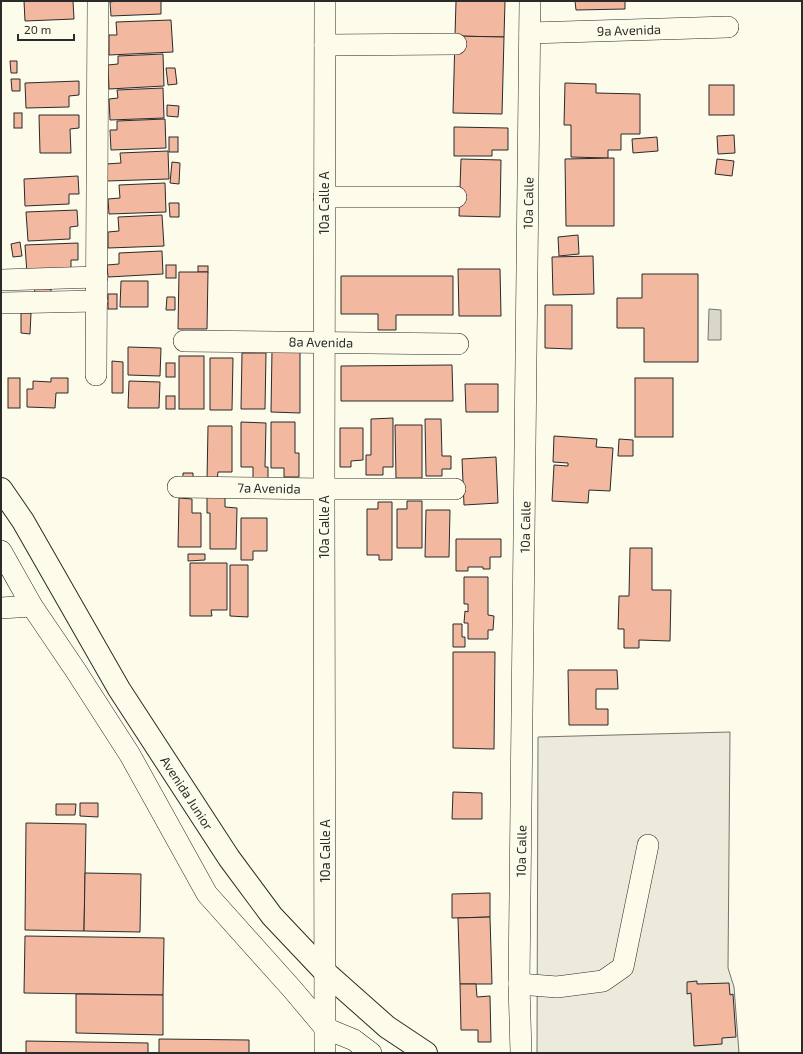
<svg xmlns="http://www.w3.org/2000/svg" width="803" height="1054" font-family="'Exo 2',sans-serif">
<rect width="100%" height="100%" fill="#fdfbea"/>
<path fill="#eceadb" stroke="#74746e" d="M730 732 728 968 734 987 739 1053H537L538 737Z"/>
<path fill="#d8d7c9" stroke="#74746e" d="M709 309 721 310V340H708Z"/>
<g fill="#f2b8a0" stroke="#2b2b2b">
<path d="M24 1H73L74 19 25 21Z"/>
<path d="M117 1H161V14L111 16 110 2Z"/>
<path d="M456 1H505L504 37 455 36Z"/>
<path d="M575 1H625V9L576 10Z"/>
<path d="M171 20 173 52 109 55V35H117L116 22Z"/>
<path d="M455 36 504 37 502 114 453 113Z"/>
<path d="M163 54 164 86 109 89 108 65 118 64V56Z"/>
<path d="M10 61H17V73H11Z"/>
<path d="M166 68H175L177 84 168 85Z"/>
<path d="M11 79H20V91H12Z"/>
<path d="M79 81V95L69 96V107L26 108 25 83Z"/>
<path d="M565 83 596 84V93L640 94V134H621V150H608V158L571 157V125H564Z"/>
<rect x="709" y="85" width="25" height="30"/>
<path d="M163 88 164 118 110 120 109 99 118 98 117 90Z"/>
<path d="M167 105 179 106 178 117 167 116Z"/>
<rect x="14" y="113" width="8" height="15"/>
<path d="M39 115H79V128L70 129 71 153H40Z"/>
<path d="M165 119 166 148 111 150 110 130H117V121Z"/>
<path d="M454 127 508 128V150H492V156H454Z"/>
<path d="M734 135 735 153 718 154 717 136Z"/>
<rect x="169" y="137" width="9" height="15"/>
<path d="M657 137 658 151 633 153 632 139Z"/>
<path d="M168 151 169 179 107 181 106 164 121 163 120 153Z"/>
<path d="M614 158V226H566L565 159Z"/>
<path d="M461 159 501 160 500 217 459 216Z"/>
<path d="M717 159 734 161 732 176 715 174Z"/>
<path d="M172 162 180 163 179 184 170 183Z"/>
<path d="M78 176 79 194H69V204L25 206 24 179Z"/>
<path d="M165 183 166 212 109 214 108 199 120 198 119 185Z"/>
<path d="M169 203H179V217H170Z"/>
<path d="M77 210 78 226 70 227V239L28 241 26 212Z"/>
<path d="M162 215 164 246 108 248V232L119 231 118 217Z"/>
<path d="M578 235 579 254 559 256 558 237Z"/>
<path d="M20 242 22 256 13 257 11 244Z"/>
<path d="M78 243V260H71V273L27 274 25 245Z"/>
<path d="M162 251 163 274 108 277 107 265 119 264V253Z"/>
<path d="M593 256 594 294 553 295 552 257Z"/>
<rect x="166" y="265" width="10" height="13"/>
<rect x="198" y="266" width="10" height="6"/>
<path d="M458 269H500L501 316H459Z"/>
<path d="M179 272H208L207 329H178Z"/>
<path d="M642 274H698V362H644V328H617V298H642Z"/>
<path d="M341 276H453V315H396V330H378V314H341Z"/>
<path d="M121 281H148V307H120Z"/>
<path d="M35 288 51 289V297H34Z"/>
<rect x="108" y="294" width="9" height="15"/>
<path d="M167 297H175V310H166Z"/>
<path d="M545 305H572V349L545 348Z"/>
<path d="M21 313H31L30 334 21 333Z"/>
<path d="M128 347 161 348 160 376 128 375Z"/>
<path d="M272 350H300V413L271 412Z"/>
<path d="M242 353H266L265 409H241Z"/>
<rect x="179" y="356" width="25" height="53"/>
<path d="M210 358H233L232 410H210Z"/>
<path d="M112 361 123 362V393H112Z"/>
<rect x="166" y="363" width="9" height="14"/>
<path d="M452 365 453 401H341V366Z"/>
<rect x="8" y="378" width="12" height="30"/>
<path d="M51 378H68V393H56L55 408 27 407V389H33V381L51 382Z"/>
<rect x="635" y="378" width="38" height="59"/>
<path d="M129 381 160 382 159 408H128Z"/>
<path d="M465 384H498V412H466Z"/>
<rect x="166" y="396" width="9" height="13"/>
<path d="M393 418V467H383V475H366V455H371V419Z"/>
<path d="M425 419H441L442 456H451V469H442V476H426Z"/>
<path d="M241 422 266 423 265 467H268V482H253V467H241Z"/>
<path d="M271 422H295V453H299V477H284V468H271Z"/>
<path d="M395 425H422V478H396Z"/>
<path d="M208 426H232V472H218L217 481H207Z"/>
<path d="M340 428H363V460L351 461V467H340Z"/>
<path d="M554 436 597 439 596 447 613 448 610 491 589 490 588 503 552 501 554 465 568 466V463L553 462Z"/>
<path d="M619 439 633 440V456H618Z"/>
<path d="M496 457 498 503 464 505 462 459Z"/>
<path d="M183 473H193V480L183 479Z"/>
<path d="M207 497H225V507L237 508 236 549H210V513H207Z"/>
<path d="M179 498 192 499V513H201V547H178Z"/>
<path d="M407 501H422V548H397V509H407Z"/>
<path d="M378 502H392V560H379V555H367V509H378Z"/>
<path d="M426 510H450L449 557H425Z"/>
<path d="M241 518H267V551H253V560H241Z"/>
<path d="M456 539H501V557H490V569H483V567H468V571H456Z"/>
<path d="M630 548H652V590H671L670 641 639 640V648H624V629H618L619 596H629Z"/>
<path d="M188 554H205V560L188 561Z"/>
<path d="M190 563H227V610H211L212 616H190Z"/>
<path d="M230 565H248V617L230 616Z"/>
<path d="M464 577H488V615L494 616 493 630H488V639H468V623H464L465 611 468 612V604H464Z"/>
<path d="M453 624H462V637H465V647H453Z"/>
<path d="M453 652H495L494 749 453 748Z"/>
<path d="M568 670H617L618 689H596V709H608V725H569Z"/>
<path d="M453 792 482 793V819H452Z"/>
<path d="M80 803H98V817L80 816Z"/>
<path d="M56 804H76L75 815H56Z"/>
<path d="M26 823 86 824 84 931 25 930Z"/>
<path d="M85 873 141 874 140 932 84 931Z"/>
<path d="M490 893V917L452 918V894Z"/>
<path d="M490 917 492 984H460L458 918Z"/>
<path d="M25 936 164 938 163 995 24 993Z"/>
<path d="M697 981V984L729 983 730 995 733 994 736 1037 722 1038V1044L694 1046 691 993 687 994V982Z"/>
<path d="M460 984H476L477 997 490 996 491 1042H478V1030H461Z"/>
<path d="M76 994 163 995V1035L76 1033Z"/>
<path d="M159 1039 249 1040V1053H159Z"/>
<path d="M26 1041 148 1043V1053H26Z"/>
</g>
<g fill="none" stroke-linecap="round" stroke-linejoin="round">
<defs>
<g id="minor">
<path d="M325 1 324 489 325 1053"/>
<path d="M530 33 728 27"/>
<path d="M325 45 456 44"/>
<path d="M324 197H456"/>
<path d="M1 280 97 277"/>
<path d="M2 303 97 301"/>
<path d="M184 341 458 344"/>
<path d="M96 375 98 1"/>
<path d="M178 487 324 489H455"/>
<path d="M1 551 32 606 76 671 130 755 207 894 293 990 325 1028 354 1040 371 1053"/>
<path d="M1 608 32 606"/>
<path d="M519 984 557 987 603 981 623 967 648 845"/>
<path d="M521 1053 519 984 530 1"/>
</g>
<path id="major" d="M1 489 23 521 119 689 229 858 272 916 325 972 387 1027 426 1053"/>
</defs>
<use href="#minor" stroke="#2b2b2b" stroke-width="22"/>
<use href="#major" stroke="#2b2b2b" stroke-width="24"/>
<use href="#minor" stroke="#fdfbea" stroke-width="21"/>
<use href="#major" stroke="#fdfbea" stroke-width="22"/>
</g>
<g text-anchor="middle" stroke-width="3" stroke-linejoin="round" paint-order="stroke">
<g font-size="13" fill="#2b2b2b" stroke="#fdfbea">
<text transform="translate(629 30) rotate(-2)" y="5">9a Avenida</text>
<text transform="translate(324 203) rotate(-90)" y="5">10a Calle A</text>
<text transform="translate(528 203) rotate(-89)" y="5">10a Calle</text>
<text transform="translate(321 342) rotate(1)" y="5">8a Avenida</text>
<text transform="translate(269 488) rotate(1)" y="5">7a Avenida</text>
<text transform="translate(324 527) rotate(-90)" y="5">10a Calle A</text>
<text transform="translate(525 527) rotate(-89)" y="5">10a Calle</text>
<text transform="translate(187 793) rotate(57)" y="5">Avenida Junior</text>
<text transform="translate(325 851) rotate(-90)" y="5">10a Calle A</text>
<text transform="translate(521 851) rotate(-89)" y="5">10a Calle</text>
</g>
</g>
<rect width="803" height="1054" fill="none" stroke="#2b2b2b" stroke-width="4"/>
<path d="M18 34v6h56v-6" fill="none" stroke="#2b2b2b" stroke-width="2"/>
<text x="24" y="34" font-size="12" fill="#2b2b2b" stroke="#fdfbea" stroke-width="3" paint-order="stroke">20 m</text>
</svg>
